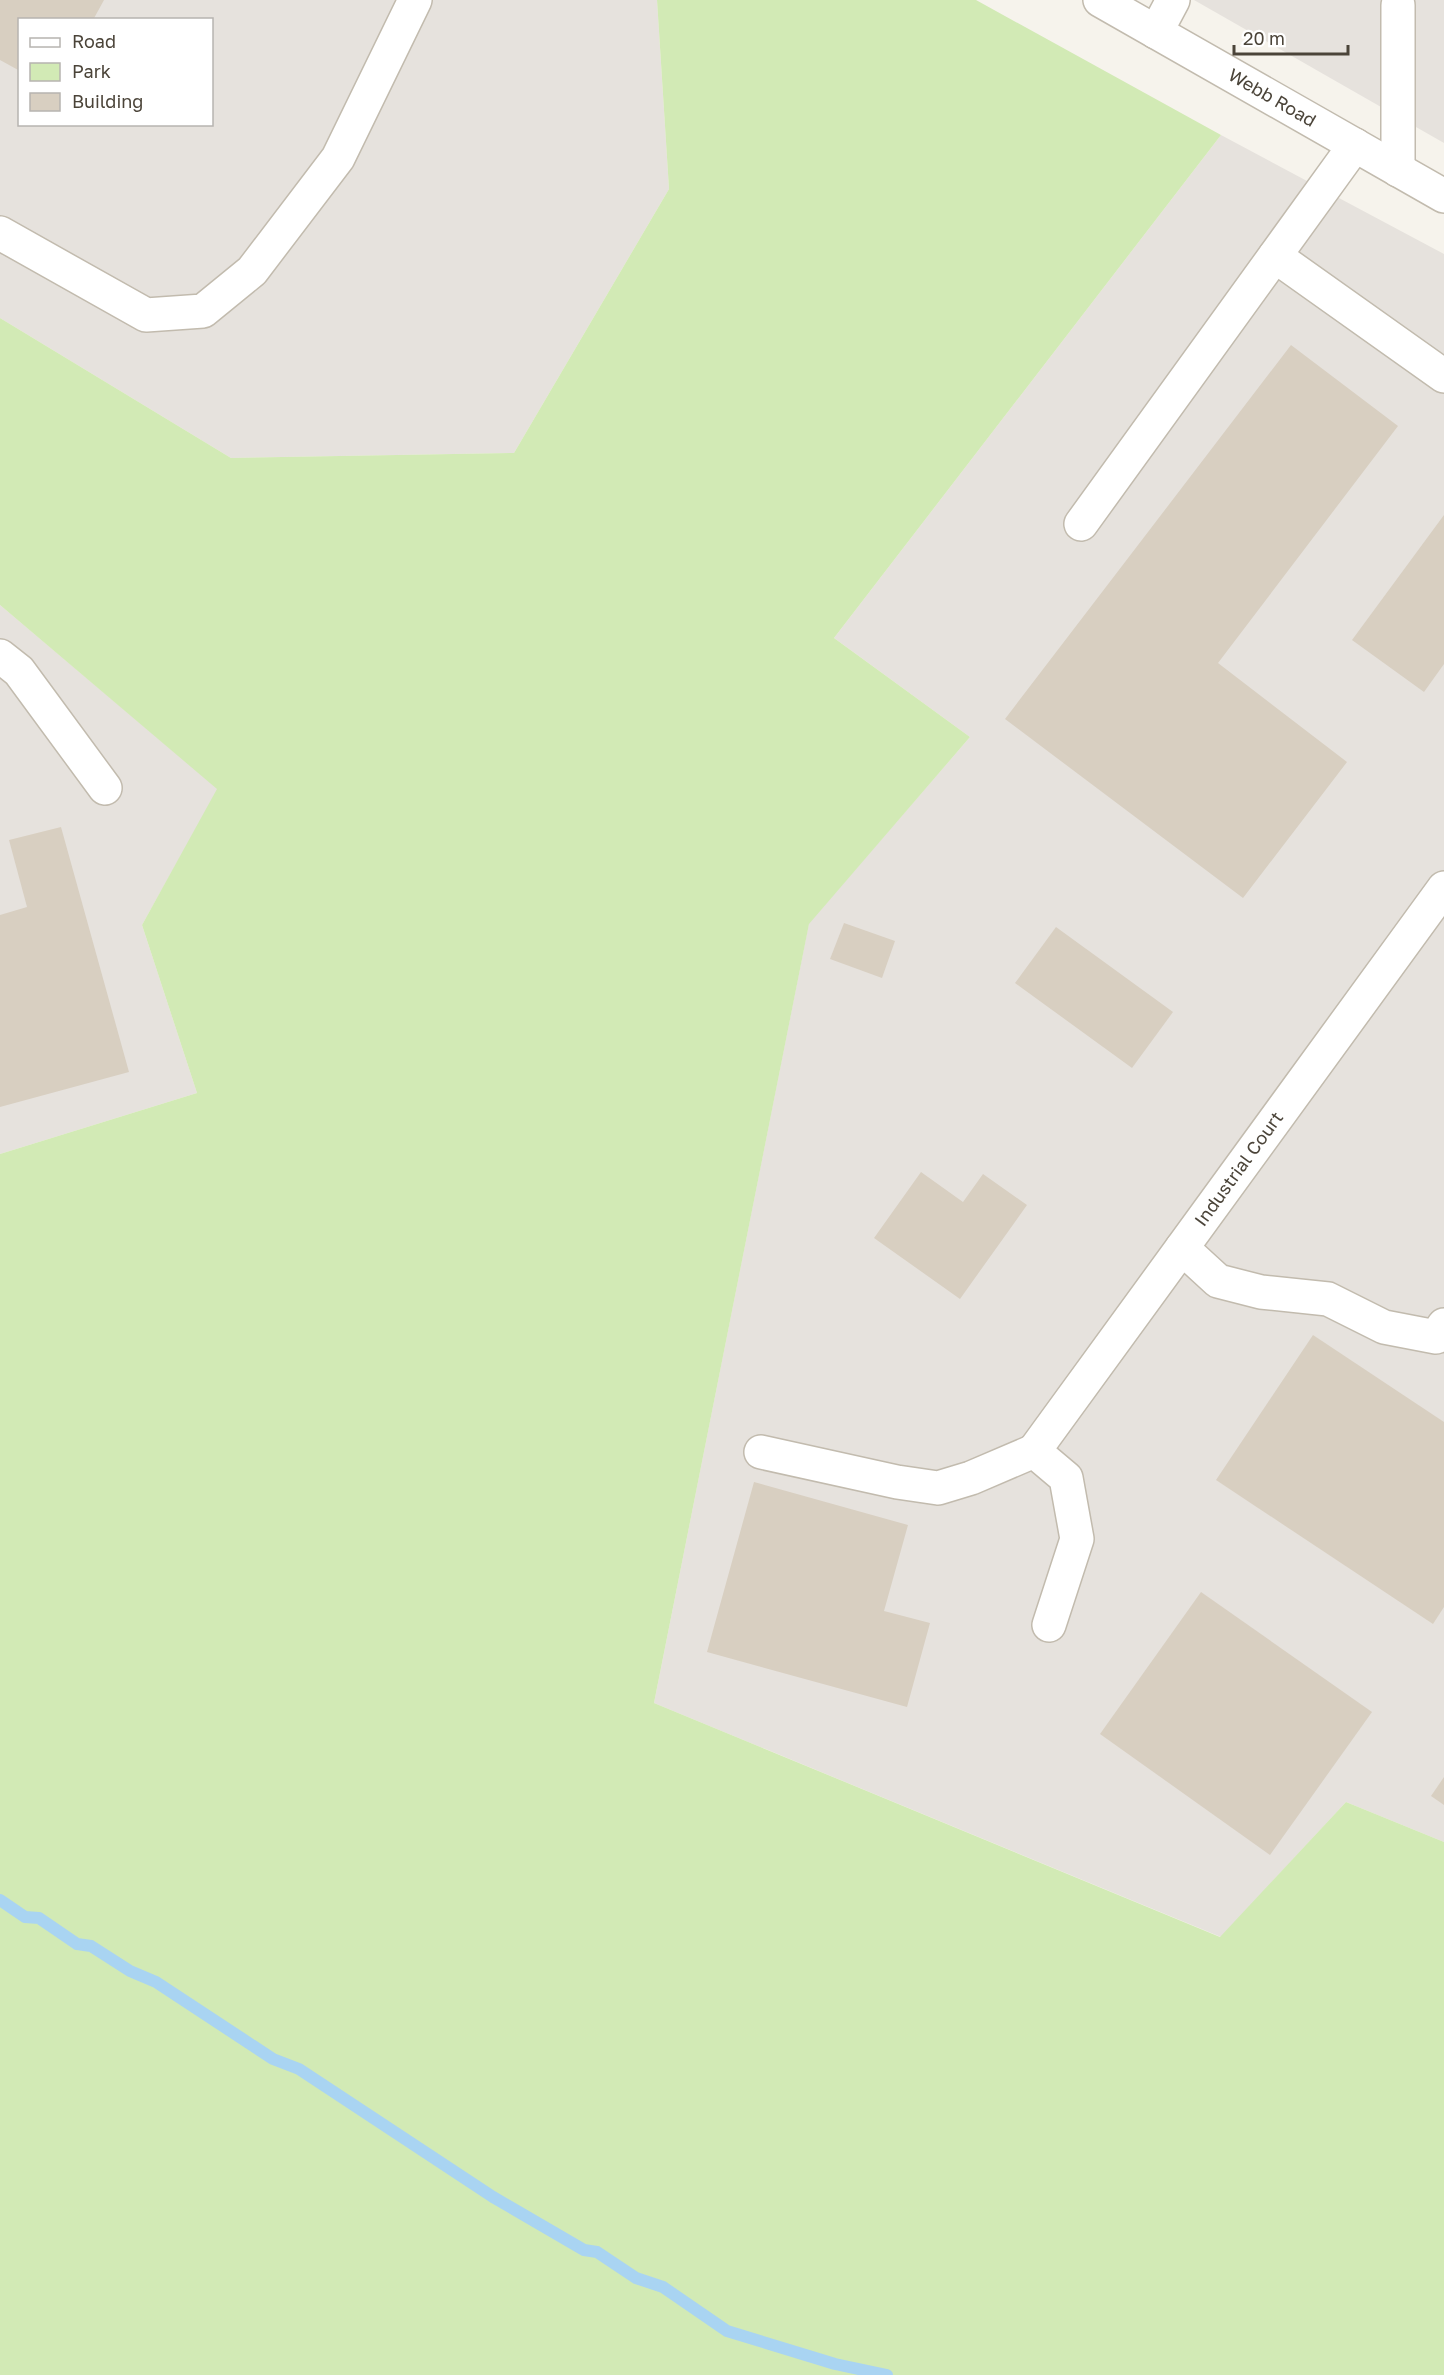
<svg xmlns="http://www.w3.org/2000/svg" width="1444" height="2375" font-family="'Golos Text',sans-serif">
<rect width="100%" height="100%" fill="#f6f3ec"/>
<g fill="#e6e2dd" fill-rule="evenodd">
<path d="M0 0H657L669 189 514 453 231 458 0 318ZM20 20H212V124H20Z"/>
<path d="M1194 0H1444V143Z"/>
<path d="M1221 135 1444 254V1842L1346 1802 1221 1937 654 1703 809 923 970 737 834 638Z"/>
<path d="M0 605 218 789 142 925 197 1093 0 1154Z"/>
</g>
<path fill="#d2eab5" d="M657 0H976L1221 135 834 638 970 737 809 924 654 1703 1220 1937 1346 1802 1444 1842V2375H0V1154L197 1093 142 925 217 789 0 605V318L231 458 514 453 669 189Z"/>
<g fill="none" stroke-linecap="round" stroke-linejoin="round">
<path stroke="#a9d4f2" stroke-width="12" d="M0 1900 25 1917 39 1918 77 1944 91 1946 130 1971 156 1982 273 2059 299 2069 493 2197 584 2250 597 2252 636 2278 663 2287 727 2331 835 2364 887 2375"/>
</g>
<g fill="#d8cfc1">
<path d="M0 0H104L93 20H20V71L0 60Z"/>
<path d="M1291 345 1398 426 1218 663 1347 762 1243 898 1005 719Z"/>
<path d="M1444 515V664L1424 692 1352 640Z"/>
<path d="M61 827 129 1072 0 1107V915L27 907 9 840Z"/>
<path d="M844 923 895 941 882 978 830 959Z"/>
<path d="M1056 927 1173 1012 1132 1068 1015 983Z"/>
<path d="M921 1172 963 1202 983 1174 1027 1205 960 1299 874 1238Z"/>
<path d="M1313 1335 1444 1422V1607L1433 1624 1216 1480Z"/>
<path d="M754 1482 908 1525 884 1611 930 1623 907 1707 707 1652Z"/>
<path d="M1201 1592 1372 1712 1270 1855 1100 1734Z"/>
<path d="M1444 1777V1805L1431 1796Z"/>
</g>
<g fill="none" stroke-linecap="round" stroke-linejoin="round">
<defs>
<g id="minor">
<path d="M1100 0 1444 196"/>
<path d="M1156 32 1173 0"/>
<path d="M1398 170V5"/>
<path d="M0 233 146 315 203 311 252 271 338 158 415 0"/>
<path d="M1275 256 1444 376"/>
<path d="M1081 524 1355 145"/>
<path d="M0 656 19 671 105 788"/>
<path d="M1182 1248 1218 1281 1261 1292 1328 1299 1384 1327 1436 1337 1444 1325"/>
<path d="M1034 1451 1444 888"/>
<path d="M1034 1451 1066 1478 1077 1539 1049 1625"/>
<path d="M761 1452 897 1482 938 1488 971 1478 1034 1451"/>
</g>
</defs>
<use href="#minor" stroke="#c2bbae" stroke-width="36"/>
<use href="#minor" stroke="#fff" stroke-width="33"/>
</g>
<g text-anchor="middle" stroke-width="5" stroke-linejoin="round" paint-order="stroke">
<g font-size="18" fill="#4b4439" stroke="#fff">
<text transform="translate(1272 98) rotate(30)" y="6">Webb Road</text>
<text transform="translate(1239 1169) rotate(-54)" y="6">Industrial Court</text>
</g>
</g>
<rect x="18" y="18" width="195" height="108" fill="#ffffff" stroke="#b7b4b0" stroke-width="1.5"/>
<rect x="30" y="38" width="30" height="9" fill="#ffffff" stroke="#b7b4b0" stroke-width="1.5"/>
<text x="72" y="48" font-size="18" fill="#4b4439">Road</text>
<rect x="30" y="63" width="30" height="18" fill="#d2eab5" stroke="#b7b4b0" stroke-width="1.5"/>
<text x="72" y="78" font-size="18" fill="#4b4439">Park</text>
<rect x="30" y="93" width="30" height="18" fill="#d8cfc1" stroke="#b7b4b0" stroke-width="1.5"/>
<text x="72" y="108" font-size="18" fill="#4b4439">Building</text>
<path d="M1234 45v9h114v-9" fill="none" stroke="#4b4439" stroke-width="3"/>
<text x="1243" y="45" font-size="18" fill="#4b4439" stroke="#ffffff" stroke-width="4.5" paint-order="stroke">20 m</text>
</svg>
